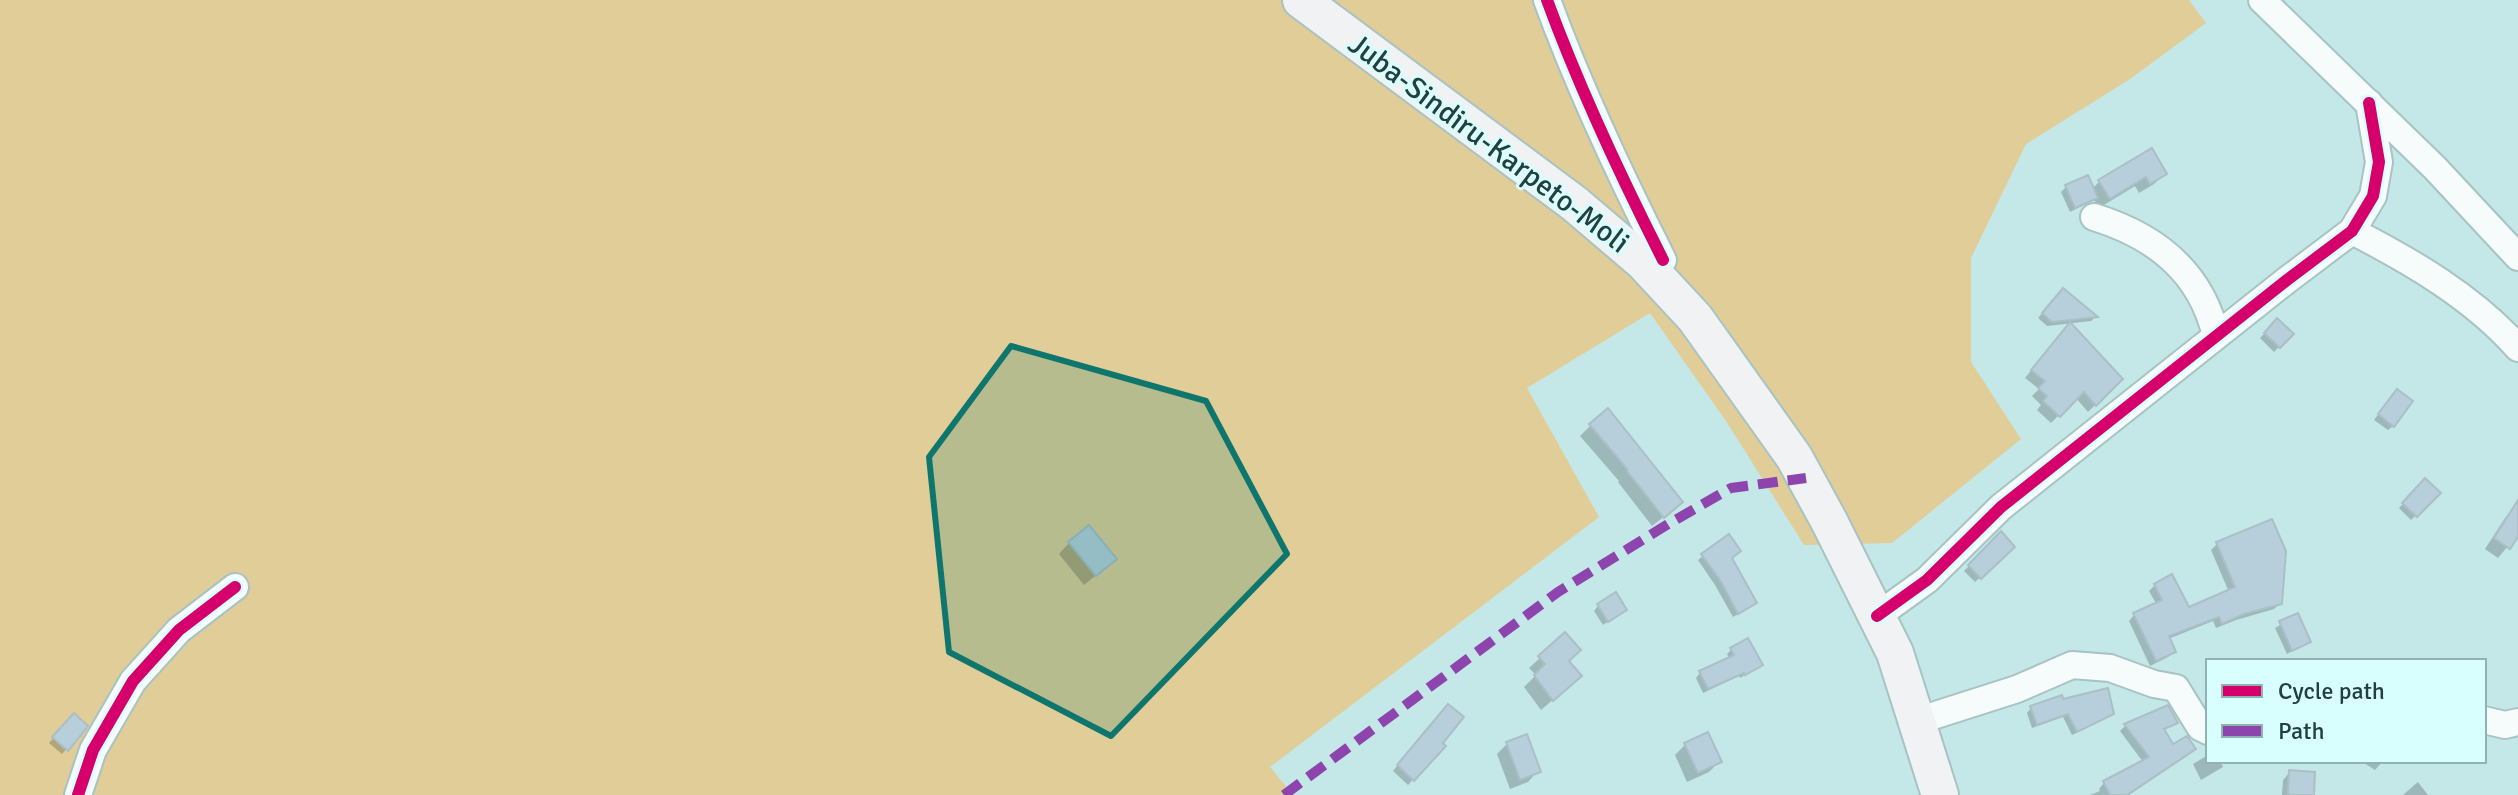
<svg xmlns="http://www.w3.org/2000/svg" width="2518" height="795" font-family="Signika,sans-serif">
<rect width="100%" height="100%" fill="#c4e7e7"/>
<path fill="#e1cd98" d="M0 0H2189L2206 23 2130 79 2026 144 1971 258V362L2021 439 1892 543 1804 545 1726 421 1650 313 1527 388 1599 517 1270 767 1293 795H0Z"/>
<g fill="#0003">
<path d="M2165 173 2154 184 2139 193 2135 186 2099 208 2094 200 2070 212 2061 192 2066 187 2087 177 2092 189 2100 181Z"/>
<path d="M2058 295 2095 317 2091 321 2047 326 2038 318Z"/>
<path d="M2277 321 2291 334 2274 352 2260 338Z"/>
<path d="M2063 332 2121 379 2088 412 2076 398 2051 423 2037 410 2041 405 2032 396 2039 389 2025 378Z"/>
<path d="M2392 396 2393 426 2388 430 2374 420Z"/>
<path d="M1591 425 1670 512 1652 526 1618 482 1619 481 1580 436Z"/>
<path d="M2425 480 2438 493 2411 520 2399 508Z"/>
<path d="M2515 508 2518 510V534L2498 558 2485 549 2505 518Z"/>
<path d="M2001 534 2013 547 1975 582 1964 571Z"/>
<path d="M1069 543 1104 569 1084 585 1059 554Z"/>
<path d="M2217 544 2280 603 2274 609 2236 620 2216 628 2213 621 2168 639 2173 652 2168 657 2150 666 2129 621 2134 615 2157 605 2149 591 2155 585 2188 609 2229 592 2211 550Z"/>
<path d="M1703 556 1730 558 1750 607 1733 617 1715 585 1698 560Z"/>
<path d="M1598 606 1624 610 1603 625 1594 611Z"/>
<path d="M2297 615 2309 641 2287 654 2275 628Z"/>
<path d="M1732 649 1760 665 1740 678 1739 676 1703 693 1696 678 1700 673 1730 660 1727 654Z"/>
<path d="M1540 658 1566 661 1569 686 1541 710 1524 687 1536 675 1529 668Z"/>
<path d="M2062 701 2111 713 2106 718 2072 735 2063 717 2032 728 2027 713 2031 708Z"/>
<path d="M1443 711V746L1408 785 1393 771Z"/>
<path d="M74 716 86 726 62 754 49 743Z"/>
<path d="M2176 722 2163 731 2173 747 2194 749 2188 755 2129 795H2090L2100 791 2099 789 2104 783 2143 762 2120 731 2125 726Z"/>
<path d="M1507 744 1538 771 1528 782 1510 789 1497 754Z"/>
<path d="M1685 745 1720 761 1709 772 1687 782 1675 755Z"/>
<path d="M2208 755V761H2220L2223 767 2201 780 2193 764Z"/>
<path d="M2361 761H2383L2375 770Z"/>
<path d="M2290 772 2312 795H2282L2283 780Z"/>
<path d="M2418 782 2428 795H2403L2404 794Z"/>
</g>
<g fill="#b6cfdb" stroke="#aabfc6" stroke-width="2">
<path d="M2152 148 2167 174 2150 184 2146 177 2110 199 2098 180Z"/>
<path d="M2088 175 2098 198 2075 208 2065 185Z"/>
<path d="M2063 288 2098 317 2052 322 2042 313Z"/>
<path d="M2277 318 2294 334 2280 348 2264 333Z"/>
<path d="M2070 322 2123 379 2096 406 2084 392 2060 417 2043 401 2047 396 2038 388 2045 381 2031 370Z"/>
<path d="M2397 389 2413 401 2394 427 2378 414Z"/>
<path d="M1608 408 1683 502 1664 518 1627 471 1628 470 1589 424Z"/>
<path d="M2425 478 2441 493 2417 517 2402 503Z"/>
<path d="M2518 500V537L2510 549 2494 538Z"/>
<path d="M2272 519 2286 551 2282 604 2244 614 2222 624 2219 617 2169 636 2176 652 2156 661 2133 613 2162 600 2154 584 2172 574 2189 607 2235 587 2216 542Z"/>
<path d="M1089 525 1117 559 1096 576 1068 542Z"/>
<path d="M2001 531 2015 547 1981 579 1968 565Z"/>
<path d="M1729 534 1741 551 1732 558 1757 603 1738 614 1720 580 1701 554Z"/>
<path d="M1616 592 1627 610 1608 622 1597 604Z"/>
<path d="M2298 613 2311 642 2292 651 2279 621Z"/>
<path d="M1565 632 1581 650 1569 661 1582 676 1553 701 1534 675 1545 664 1538 656Z"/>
<path d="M1748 638 1763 665 1745 675 1744 673 1708 689 1699 671 1734 655 1730 648Z"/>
<path d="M2108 688 2114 714 2077 732 2068 714 2037 725 2030 706 2062 695 2063 699Z"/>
<path d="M1448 704 1464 717 1443 743 1446 746 1414 781 1397 765Z"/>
<path d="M2168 705 2178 723 2164 729 2173 744 2187 736 2196 749 2127 795H2110L2103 781 2149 757 2124 724Z"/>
<path d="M74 713 88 726 68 751 52 737Z"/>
<path d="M1708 732 1722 762 1698 773 1684 743Z"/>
<path d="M1527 734 1541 772 1520 780 1506 742Z"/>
<path d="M2289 770 2315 772 2314 795H2288Z"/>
</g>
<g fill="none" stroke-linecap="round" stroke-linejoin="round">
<defs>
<g id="minor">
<path d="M1547 0C1580 90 1620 175 1663 260"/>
<path d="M2262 0 2435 168 2518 257"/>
<path d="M2094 217C2156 236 2201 272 2216 336"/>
<path d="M2352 231C2411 261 2474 298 2518 348"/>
<path d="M1877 616 1927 580 2001 507 2287 280 2352 231 2373 196 2379 162 2369 103"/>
<path d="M2484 720 2505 725 2518 722"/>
<path d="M1917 721 2017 689 2072 665 2110 668 2154 684 2176 688 2200 727 2208 731"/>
<path d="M78 795 93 750 133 681 179 630 235 587"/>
</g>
<path id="secondary" d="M1301 0 1575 204 1643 262 1695 318 1794 457 1829 521 1895 653 1940 795"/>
</defs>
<use href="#minor" stroke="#a7c3c3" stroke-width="30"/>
<use href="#secondary" stroke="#a7c3c3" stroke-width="40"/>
<use href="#minor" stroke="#f6fbfb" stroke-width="26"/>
<use href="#secondary" stroke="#f1f2f3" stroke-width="36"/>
<path stroke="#8e44ad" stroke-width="10" stroke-dasharray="20 10" stroke-linecap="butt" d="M1284 795 1558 592 1670 523 1731 488 1806 478"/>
<defs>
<g id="cycleway">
<path d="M1547 0C1580 90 1620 175 1663 260"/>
<path d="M1877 616 1927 580 2001 507 2287 280 2352 231 2373 196 2379 162 2369 103"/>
<path d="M78 795 93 750 133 681 179 630 235 587"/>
</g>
</defs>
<use href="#cycleway" stroke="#d8fefd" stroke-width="17"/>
<use href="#cycleway" stroke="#d6006c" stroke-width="12"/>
</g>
<path fill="#0f766e" fill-opacity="0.2" stroke="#0f766e" stroke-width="6" stroke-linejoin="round" d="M1011 346 1206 401 1287 554 1111 736 949 652 929 457Z"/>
<g text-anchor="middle" stroke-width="6" stroke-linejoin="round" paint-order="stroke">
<g font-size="30" fill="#243f3f" stroke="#d8fefd">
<text transform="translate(1489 143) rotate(37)" y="10">Juba-Sindiru-Karpeto-Moli</text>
</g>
</g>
<rect x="2206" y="659" width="280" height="104" fill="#d8fefd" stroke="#90b2b1" stroke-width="2"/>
<rect x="2222" y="685" width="40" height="12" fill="#d6006c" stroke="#90b2b1" stroke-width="2"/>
<text x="2278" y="699" font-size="24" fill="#243f3f">Cycle path</text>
<rect x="2222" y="725" width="40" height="12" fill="#8e44ad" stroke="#90b2b1" stroke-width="2"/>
<text x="2278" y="739" font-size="24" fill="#243f3f">Path</text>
</svg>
